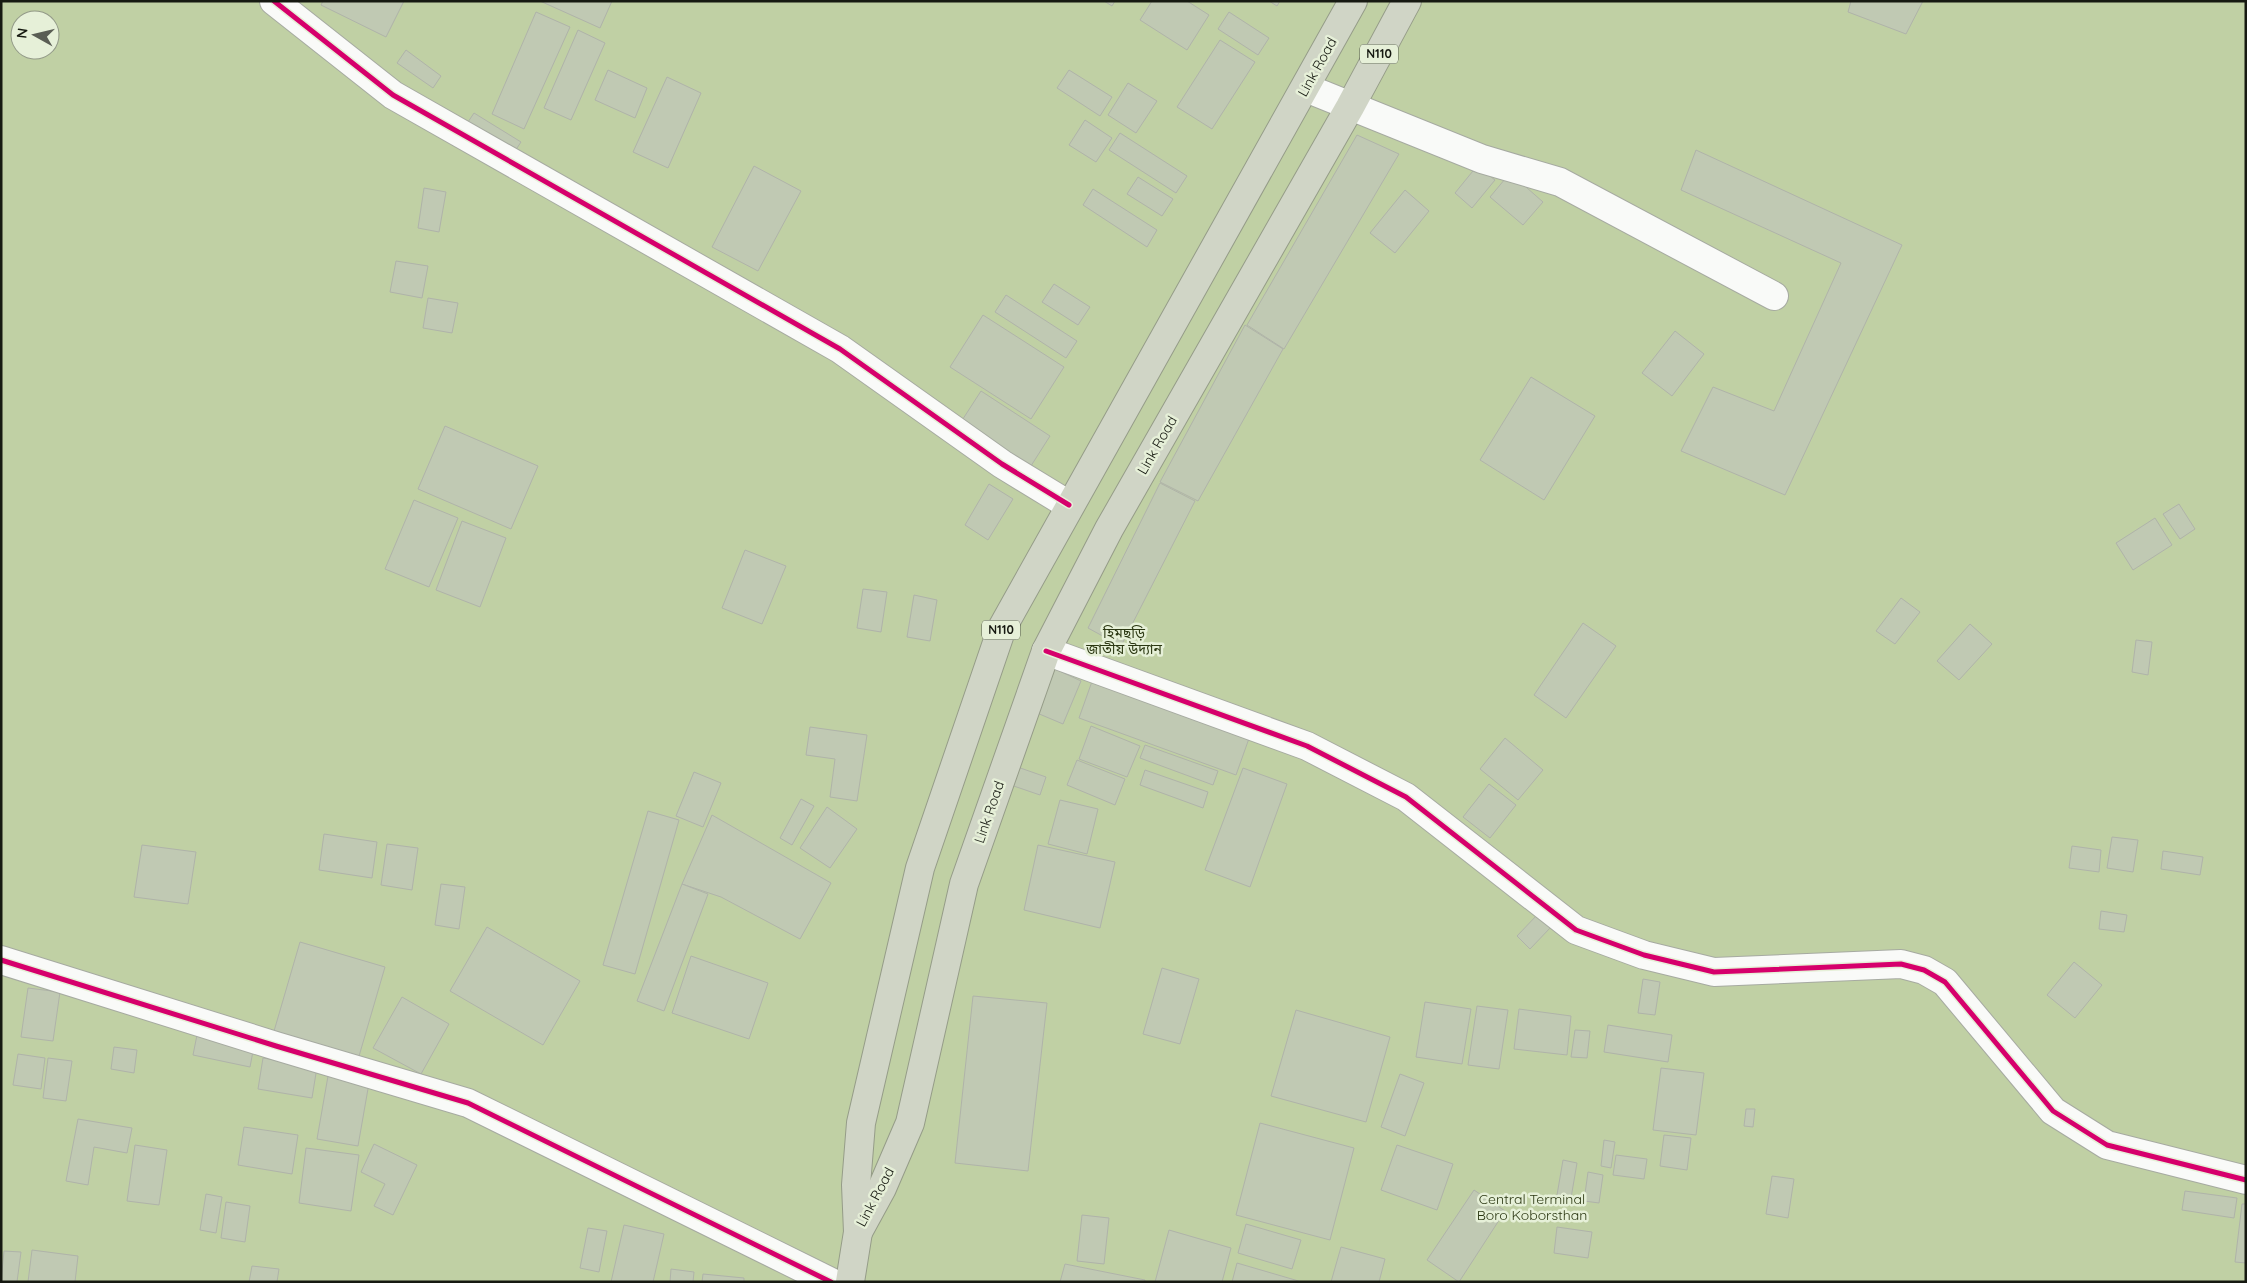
<svg xmlns="http://www.w3.org/2000/svg" width="2247" height="1283" font-family="Quicksand,'Noto Sans Bengali',sans-serif">
<rect width="100%" height="100%" fill="#d8ddd1"/>
<path fill="#c0d0a4" fill-rule="evenodd" d="M1 1H2246V1282H1ZM20 20H50V50H20Z"/>
<g fill="#c0c9b3" stroke="#afb3a9">
<path d="M323 1H404L386 37 321 5Z"/>
<path d="M540 1H612L600 28Z"/>
<path d="M1104 1H1115L1112 6Z"/>
<path d="M1152 1H1187L1209 15 1187 50 1140 20Z"/>
<path d="M1269 1H1280L1277 6Z"/>
<path d="M1851 1H1923L1906 34 1848 12Z"/>
<path d="M536 12 570 27 524 129 492 114Z"/>
<path d="M1229 12 1269 38 1258 55 1218 29Z"/>
<path d="M578 30 605 43 571 120 544 108Z"/>
<path d="M1220 40 1255 62 1212 129 1177 107Z"/>
<path d="M406 50 441 76 433 88 397 63Z"/>
<path d="M608 70 647 88 635 118 595 100Z"/>
<path d="M1069 70 1112 97 1100 116 1057 88Z"/>
<path d="M667 77 701 93 668 168 633 152Z"/>
<path d="M1128 83 1157 101 1136 133 1108 115Z"/>
<path d="M474 113 521 142 513 154 466 125Z"/>
<path d="M1085 120 1112 138 1096 162 1069 145Z"/>
<path d="M1120 133 1187 176 1176 193 1109 150Z"/>
<path d="M1357 135 1399 154 1284 349 1247 325Z"/>
<path d="M1696 150 1902 245 1785 495 1681 451 1713 387 1774 411 1841 263 1681 190Z"/>
<path d="M754 166 801 191 758 271 712 247Z"/>
<path d="M1477 166 1495 180 1472 208 1455 193Z"/>
<path d="M1510 173 1543 202 1523 225 1490 197Z"/>
<path d="M1138 177 1173 199 1162 216 1127 194Z"/>
<path d="M424 188 446 192 439 232 418 228Z"/>
<path d="M1093 189 1157 230 1147 247 1083 205Z"/>
<path d="M1405 190 1429 211 1395 253 1370 233Z"/>
<path d="M396 261 428 266 422 298 390 292Z"/>
<path d="M1054 284 1090 307 1078 325 1042 302Z"/>
<path d="M1006 295 1077 341 1066 358 995 312Z"/>
<path d="M428 298 458 303 452 333 423 328Z"/>
<path d="M983 315 1064 367 1031 419 950 367Z"/>
<path d="M1245 325 1283 349 1198 501 1160 482Z"/>
<path d="M1675 331 1704 354 1672 396 1642 373Z"/>
<path d="M1531 377 1595 416 1544 500 1480 460Z"/>
<path d="M981 391 1050 436 1029 469 959 425Z"/>
<path d="M445 426 538 466 511 529 418 489Z"/>
<path d="M1160 483 1195 501 1121 646 1088 628Z"/>
<path d="M989 484 1013 499 988 540 965 525Z"/>
<path d="M414 500 458 518 429 587 385 569Z"/>
<path d="M2179 504 2195 529 2180 539 2163 514Z"/>
<path d="M2155 518 2172 545 2133 570 2116 543Z"/>
<path d="M462 521 506 538 480 607 436 590Z"/>
<path d="M745 550 786 566 762 624 722 608Z"/>
<path d="M863 589 887 592 881 632 857 628Z"/>
<path d="M914 595 937 600 930 641 907 637Z"/>
<path d="M1901 598 1920 612 1895 644 1876 631Z"/>
<path d="M1583 623 1616 646 1566 718 1534 695Z"/>
<path d="M1970 624 1992 644 1959 680 1937 661Z"/>
<path d="M2136 640 2152 642 2148 675 2132 672Z"/>
<path d="M1055 669 1081 681 1063 724 1037 713Z"/>
<path d="M1095 673 1252 730 1236 775 1079 718Z"/>
<path d="M1091 726 1140 746 1127 777 1079 759Z"/>
<path d="M810 727 867 735 857 801 830 797 835 759 806 755Z"/>
<path d="M1505 738 1543 770 1518 800 1480 769Z"/>
<path d="M1145 745 1218 771 1213 785 1140 758Z"/>
<path d="M1077 760 1125 779 1115 805 1067 785Z"/>
<path d="M1009 764 1046 777 1040 795 1002 782Z"/>
<path d="M1243 768 1287 784 1250 887 1205 870Z"/>
<path d="M1145 770 1208 792 1203 808 1140 785Z"/>
<path d="M694 772 721 783 703 827 676 816Z"/>
<path d="M1489 784 1516 805 1490 838 1463 817Z"/>
<path d="M801 799 814 806 792 845 780 838Z"/>
<path d="M1060 800 1098 809 1087 854 1048 844Z"/>
<path d="M827 807 857 829 830 868 800 848Z"/>
<path d="M648 811 679 820 635 974 603 965Z"/>
<path d="M712 815 831 883 800 939 721 897 682 884Z"/>
<path d="M324 834 377 842 372 878 319 870Z"/>
<path d="M2112 837 2138 840 2133 872 2107 868Z"/>
<path d="M387 844 418 848 412 890 381 885Z"/>
<path d="M142 845 196 852 188 904 134 897Z"/>
<path d="M1038 845 1115 862 1100 928 1024 910Z"/>
<path d="M2072 846 2101 850 2099 872 2069 868Z"/>
<path d="M2163 851 2203 857 2200 875 2161 869Z"/>
<path d="M441 884 465 887 459 929 435 925Z"/>
<path d="M682 884 708 894 664 1011 637 1001Z"/>
<path d="M2101 911 2127 915 2124 932 2099 929Z"/>
<path d="M1538 914 1551 927 1530 949 1517 936Z"/>
<path d="M487 927 580 981 543 1045 450 991Z"/>
<path d="M300 942 385 967 357 1063 272 1038Z"/>
<path d="M691 956 768 983 749 1039 672 1013Z"/>
<path d="M2074 962 2102 985 2075 1018 2047 995Z"/>
<path d="M1162 968 1199 979 1180 1044 1143 1034Z"/>
<path d="M1643 979 1660 982 1655 1015 1638 1013Z"/>
<path d="M28 988 60 992 53 1041 21 1037Z"/>
<path d="M973 996 1047 1003 1028 1171 955 1163Z"/>
<path d="M402 997 449 1024 421 1074 373 1048Z"/>
<path d="M1425 1002 1471 1009 1462 1064 1416 1057Z"/>
<path d="M1477 1006 1508 1010 1499 1069 1468 1065Z"/>
<path d="M1519 1009 1571 1016 1567 1055 1514 1049Z"/>
<path d="M1296 1010 1390 1037 1366 1122 1271 1096Z"/>
<path d="M1608 1025 1672 1035 1668 1062 1604 1052Z"/>
<path d="M1575 1030 1590 1031 1587 1058 1571 1057Z"/>
<path d="M197 1035 254 1046 250 1067 193 1055Z"/>
<path d="M114 1047 137 1050 134 1073 111 1069Z"/>
<path d="M18 1054 45 1058 41 1089 13 1085Z"/>
<path d="M48 1058 72 1061 66 1101 43 1098Z"/>
<path d="M263 1058 317 1067 312 1098 258 1089Z"/>
<path d="M1661 1068 1704 1073 1696 1135 1653 1130Z"/>
<path d="M1400 1074 1424 1083 1405 1136 1381 1127Z"/>
<path d="M328 1076 369 1083 358 1146 317 1139Z"/>
<path d="M1746 1109H1755L1753 1127 1744 1126Z"/>
<path d="M78 1119 132 1128 127 1153 94 1147 88 1185 66 1181Z"/>
<path d="M1260 1123 1354 1148 1330 1240 1236 1215Z"/>
<path d="M244 1127 298 1135 292 1174 238 1165Z"/>
<path d="M1664 1135 1691 1138 1687 1170 1660 1166Z"/>
<path d="M1604 1140 1615 1142 1611 1168 1601 1166Z"/>
<path d="M374 1144 417 1165 393 1215 374 1206 385 1184 361 1172Z"/>
<path d="M135 1145 167 1150 159 1205 127 1201Z"/>
<path d="M1397 1145 1453 1164 1437 1210 1381 1190Z"/>
<path d="M306 1148 359 1155 351 1211 299 1203Z"/>
<path d="M1616 1155 1647 1159 1644 1179 1613 1175Z"/>
<path d="M1563 1160 1577 1163 1571 1198 1557 1195Z"/>
<path d="M1588 1172 1603 1175 1599 1203 1584 1201Z"/>
<path d="M1772 1176 1794 1179 1788 1218 1766 1214Z"/>
<path d="M1474 1190 1505 1211 1459 1282 1427 1260Z"/>
<path d="M2185 1191 2237 1198 2234 1218 2182 1210Z"/>
<path d="M206 1194 222 1197 216 1233 200 1230Z"/>
<path d="M226 1202 250 1206 245 1242 221 1238Z"/>
<path d="M2242 1204H2246V1263L2235 1262Z"/>
<path d="M1082 1215 1109 1218 1104 1264 1077 1261Z"/>
<path d="M1246 1224 1301 1240 1292 1269 1238 1253Z"/>
<path d="M624 1225 664 1234 653 1282H611Z"/>
<path d="M1557 1227 1592 1232 1588 1258 1554 1253Z"/>
<path d="M588 1228 607 1231 599 1272 580 1268Z"/>
<path d="M1169 1230 1231 1248 1222 1282H1155Z"/>
<path d="M1341 1247 1385 1259 1379 1282H1331Z"/>
<path d="M32 1250 78 1256 75 1282H28Z"/>
<path d="M4 1251 21 1252 17 1282H1Z"/>
<path d="M1237 1263 1302 1282H1232Z"/>
<path d="M1065 1264 1145 1280V1282H1060Z"/>
<path d="M252 1266 279 1269 277 1282H249Z"/>
<path d="M671 1269 694 1272 693 1282H670Z"/>
<path d="M703 1274 744 1278V1282H702Z"/>
</g>
<g fill="none" stroke-linecap="round" stroke-linejoin="round">
<defs>
<g id="street">
<path d="M274 1 393 95 840 349 1002 464 1069 505"/>
<path d="M1306 88 1482 159 1560 182 1774 296"/>
<path d="M1046 651 1307 746 1406 797 1576 930 1644 955 1714 972 1901 964 1924 970 1945 982 2053 1111 2107 1145 2246 1180"/>
<path d="M1 960 276 1046 468 1103 831 1282"/>
</g>
<g id="highway">
<path d="M858 1232 882 1188 910 1123 964 884 1046 651 1109 529 1350 107 1407 1"/>
<path d="M850 1282 858 1232 856 1185 861 1123 920 868 1002 628 1353 1"/>
</g>
</defs>
<use href="#street" stroke="#a6aaa1" stroke-width="30"/>
<use href="#highway" stroke="#959c88" stroke-width="30"/>
<use href="#street" stroke="#f9faf8" stroke-width="28"/>
<use href="#highway" stroke="#d0d5c6" stroke-width="28"/>
<defs>
<g id="cycleway">
<path d="M274 1 393 95 840 349 1002 464 1069 505"/>
<path d="M1046 651 1307 746 1406 797 1576 930 1644 955 1714 972 1901 964 1924 970 1945 982 2053 1111 2107 1145 2246 1180"/>
<path d="M1 960 276 1046 468 1103 831 1282"/>
</g>
</defs>
<use href="#cycleway" stroke="#e6f0d8" stroke-width="8"/>
<use href="#cycleway" stroke="#d6006c" stroke-width="5"/>
</g>
<g text-anchor="middle" stroke-width="5" stroke-linejoin="round" paint-order="stroke">
<g fill="#e6f0d8" stroke="#545a4d" stroke-width="1">
<rect x="1360" y="44.5" width="38" height="19" rx="4"/>
<rect x="982" y="620.5" width="38" height="19" rx="4"/>
</g>
<g font-size="12" font-weight="bold" fill="#161911">
<text x="1379" y="58">N110</text>
<text x="1001" y="634">N110</text>
</g>
<g font-size="14" fill="#161911" stroke="#e6f0d8">
<text transform="translate(1317 67) rotate(-61)" y="5">Link Road</text>
<text transform="translate(1157 445) rotate(-60)" y="5">Link Road</text>
<text transform="translate(989 812) rotate(-71)" y="5">Link Road</text>
<text transform="translate(875 1197) rotate(-62)" y="5">Link Road</text>
</g>
<g font-size="14" fill="#2b3712" stroke="#e6f0d8">
<text x="1124" y="638">হিমছড়ি<tspan x="1124" dy="16">জাতীয় উদ্যান</tspan></text>
<text x="1532" y="1204">Central Terminal<tspan x="1532" dy="16">Boro Koborsthan</tspan></text>
</g>
</g>
<rect width="2247" height="1283" fill="none" stroke="#161911" stroke-width="5"/>
<g transform="translate(35 35) rotate(278)"><circle r="24" fill="#e6f0d8" stroke="#939a88"/>
<path d="M0-4L9 19L0 12L-9 19Z" fill="#5a5e54"/>
<text y="-8" font-size="14" font-weight="bold" text-anchor="middle" fill="#161911">N</text>
</g>
</svg>
